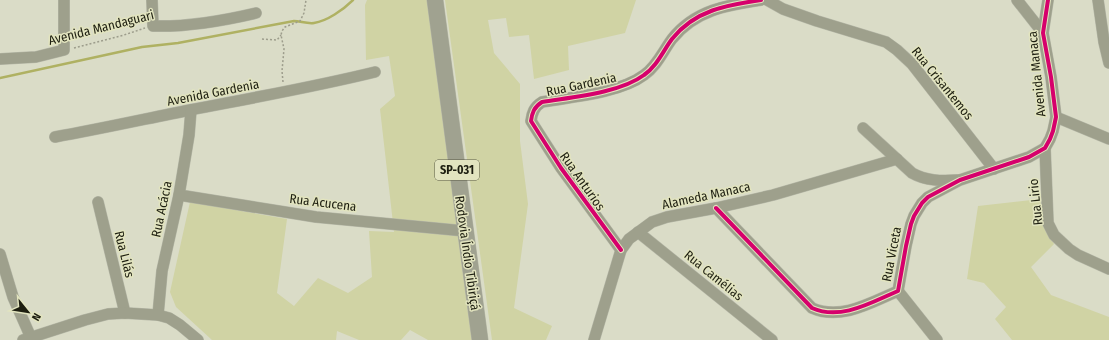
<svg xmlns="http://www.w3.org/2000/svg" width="1109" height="340" font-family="'Fira Sans Condensed',sans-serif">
<rect width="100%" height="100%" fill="#dadcc7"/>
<g fill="#d0d3a4">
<path d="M367 0H428L472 340H428L410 330 401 340H359L337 331 336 340H212L176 307 170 292 190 202 287 219 277 293 294 306 318 278 348 293 372 277 369 231 394 232 380 109 395 96 389 56 366 60 365 5Z"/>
<path d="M445 0H636L625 33 568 46 569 70 534 79 529 35 509 37 506 18 488 20 494 53 520 84V141L528 204 514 308 552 326 546 340H492Z"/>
<path d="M1040 199 1044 223 1054 244 1031 267 1051 295 1109 317V340H1012L995 319 1006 307 984 283 967 279 978 206Z"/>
</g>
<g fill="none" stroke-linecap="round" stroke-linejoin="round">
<path stroke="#afb162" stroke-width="2.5" d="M0 78 142 47 178 43 294 21C300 21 307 24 314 23 327 21 343 10 353 0"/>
<defs>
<g id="minor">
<path d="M152 0 153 26C188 27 222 21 256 13"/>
<path d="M767 0 783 9 817 21 886 42 897 50 912 64 994 169"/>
<path d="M1017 0 1043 33"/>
<path d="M1098 0 1104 42 1109 63"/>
<path d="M0 59 36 57 64 50V0"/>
<path d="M1056 117 1109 139"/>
<path d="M863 128 912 173C926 181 941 181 958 180"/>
<path d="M55 137C100 129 145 119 190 110 252 98 314 87 375 72"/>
<path d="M1045 148 1048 223 1054 235 1069 249 1078 255 1109 269"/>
<path d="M179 195 316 217 465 231"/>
<path d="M98 202 125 313"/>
<path d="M716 208 812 308C841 321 872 302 898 291L906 246 911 224 914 216 922 203 928 197 960 180 1029 157 1045 148 1050 139 1053 131 1056 117 1051 77 1043 33 1048 0"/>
<path d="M638 232 772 340"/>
<path d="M621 250 561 168 531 121C532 113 534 107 542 102 572 97 620 93 644 75 657 66 663 51 672 39 695 10 727 5 761 0"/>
<path d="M0 254 13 297 32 340"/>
<path d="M898 291 937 340"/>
<path d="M158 315 162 271 179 195 189 135 191 110"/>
<path d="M23 340 85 320 108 314 125 313 158 315 169 318 180 325 198 340"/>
<path d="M594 340 621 250 629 239 652 222 667 217 716 208 773 195 897 159"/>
</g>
<path id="highway" d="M435 0 480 340"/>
</defs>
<use href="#minor" stroke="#b6b8a8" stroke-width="12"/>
<use href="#highway" stroke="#b6b8a8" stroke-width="17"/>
<g stroke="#9d9d8c" stroke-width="1.5" stroke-dasharray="2 2" stroke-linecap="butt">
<path d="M262 39 277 40 281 35"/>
<path d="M74 48 124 35 145 28"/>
<path d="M283 82 282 71 284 49 281 35 282 31 285 27 300 21 304 13 306 0"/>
</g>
<use href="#minor" stroke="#9ea08c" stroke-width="11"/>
<use href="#highway" stroke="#a0a290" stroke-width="16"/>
<defs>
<g id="cycleway">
<path d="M716 208 812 308C841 321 872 302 898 291L906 246 911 224 914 216 922 203 928 197 960 180 1029 157 1045 148 1050 139 1053 131 1056 117 1051 77 1043 33 1048 0"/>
<path d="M621 250 561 168 531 121C532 113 534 107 542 102 572 97 620 93 644 75 657 66 663 51 672 39 695 10 727 5 761 0"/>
</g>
</defs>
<use href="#cycleway" stroke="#e2e4bf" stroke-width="6"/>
<use href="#cycleway" stroke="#d6006c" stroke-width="4"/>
</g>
<g text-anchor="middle" stroke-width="3" stroke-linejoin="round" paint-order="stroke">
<rect fill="#e2e4bf" stroke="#585944" stroke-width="1" x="435" y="160" width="44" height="20" rx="3"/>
<g font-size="12" font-weight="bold" fill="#1d1e10">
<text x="457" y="174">SP-031</text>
</g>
<g font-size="13" fill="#1d1e10" stroke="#e2e4bf">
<text transform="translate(101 27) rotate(-14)" y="5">Avenida Mandaguari</text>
<text transform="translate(1036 74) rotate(-96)" y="5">Avenida Manaca</text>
<text transform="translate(943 83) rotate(51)" y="5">Rua Crisantemos</text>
<text transform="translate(581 84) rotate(-12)" y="5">Rua Gardenia</text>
<text transform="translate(213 92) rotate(-11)" y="5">Avenida Gardenia</text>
<text transform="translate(583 181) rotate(55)" y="5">Rua Anturios</text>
<text transform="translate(706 195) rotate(-12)" y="5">Alameda Manaca</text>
<text transform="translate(323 202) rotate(7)" y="5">Rua Acucena</text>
<text transform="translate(1035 202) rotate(-96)" y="5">Rua Lirio</text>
<text transform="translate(161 209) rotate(-78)" y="5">Rua Acácia</text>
<text transform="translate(468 253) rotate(82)" y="5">Rodovia Índio Tibiriçá</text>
<text transform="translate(125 254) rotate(76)" y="5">Rua Lilás</text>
<text transform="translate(891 254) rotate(-79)" y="5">Rua Viceta</text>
<text transform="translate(714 275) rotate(39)" y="5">Rua Camélias</text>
</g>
</g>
<g transform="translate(28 312) rotate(120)" stroke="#e2e4bf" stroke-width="3" paint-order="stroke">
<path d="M0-3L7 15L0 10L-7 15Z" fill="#1d1e10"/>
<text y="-6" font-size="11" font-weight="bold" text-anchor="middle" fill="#1d1e10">N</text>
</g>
</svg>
